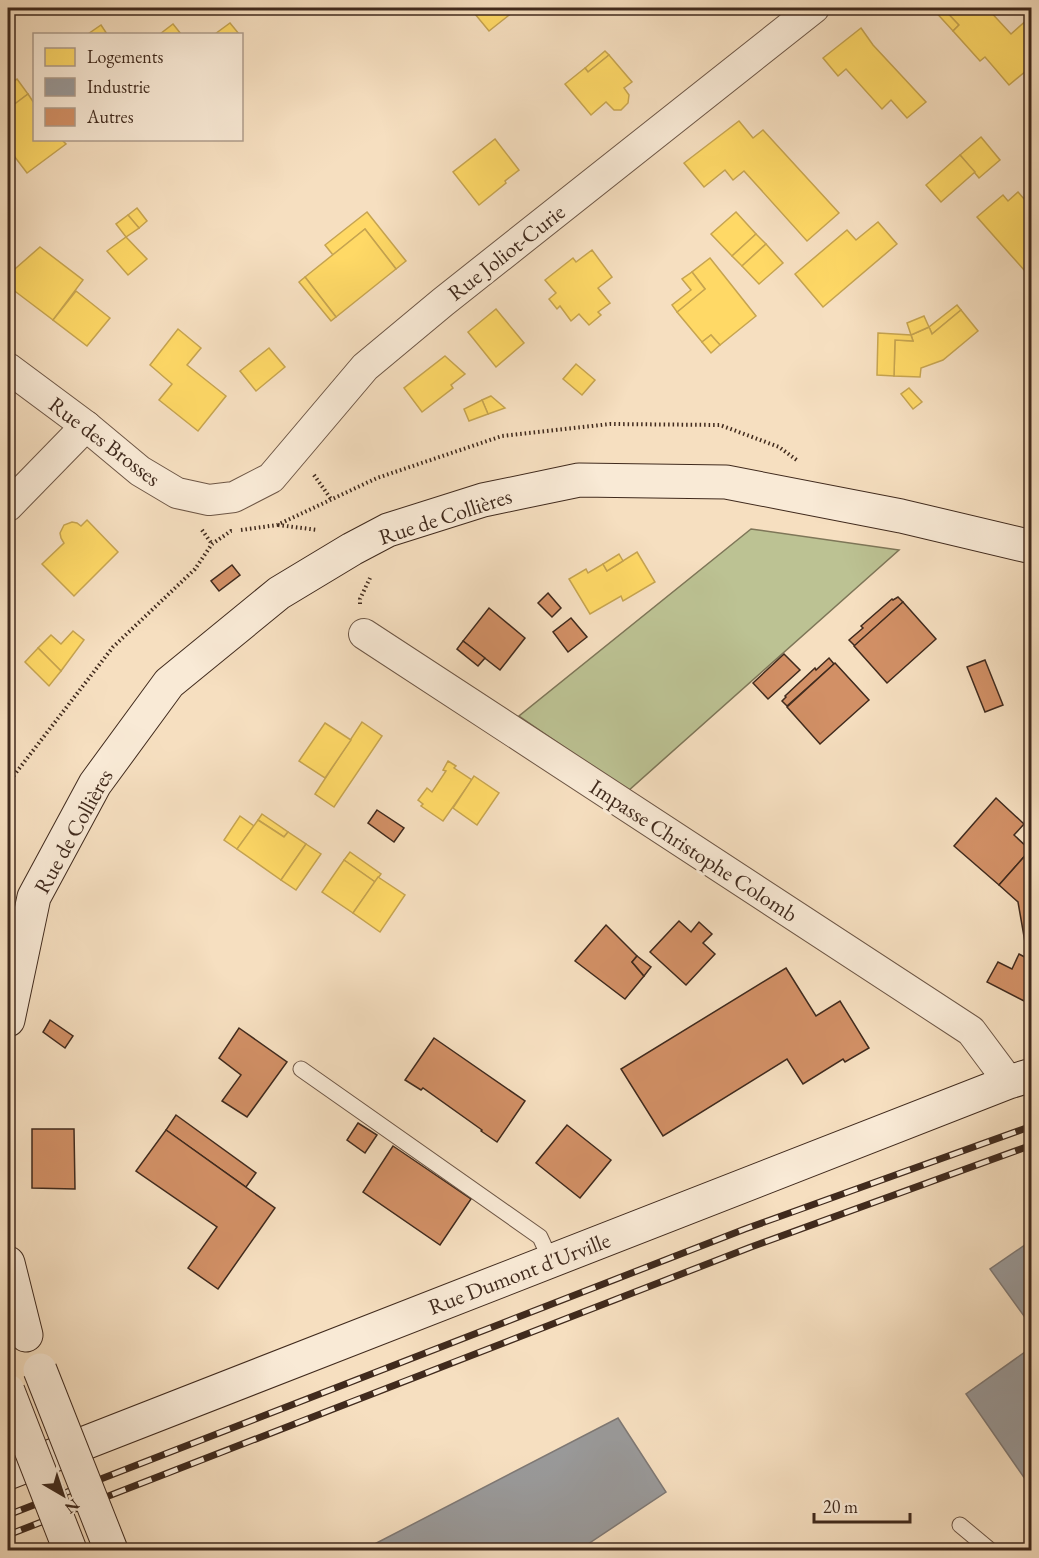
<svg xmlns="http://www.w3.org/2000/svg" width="1039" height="1558" font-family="'EB Garamond',serif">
<rect width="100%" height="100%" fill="#f6dfc0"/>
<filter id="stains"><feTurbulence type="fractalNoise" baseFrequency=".00333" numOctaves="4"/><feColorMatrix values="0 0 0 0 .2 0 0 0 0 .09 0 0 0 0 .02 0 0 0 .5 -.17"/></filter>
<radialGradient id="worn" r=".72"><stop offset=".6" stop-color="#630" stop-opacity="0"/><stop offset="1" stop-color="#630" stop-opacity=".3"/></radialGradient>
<path fill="#bcc293" stroke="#7e7658" stroke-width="1.5" d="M751 529 899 550 628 791 519 716Z"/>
<g fill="#ffd966" stroke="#c6a450" stroke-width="1.5">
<path d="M470 8H518L489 31Z"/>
<path d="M932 8H943L959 25 953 31Z"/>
<path d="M943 8H987L1011 34 1028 19 1032 22V66L1009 85 985 57 980 61 953 31 959 25Z"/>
<path d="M230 23 239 34H215Z"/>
<path d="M173 24 181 34H160Z"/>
<path d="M101 25 107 34H88Z"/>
<path d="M861 28 873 45 926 102 907 118 891 100 882 109 846 69 838 76 823 58Z"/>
<path d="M605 51 609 55 588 72 585 68Z"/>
<path d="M609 55 632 82 624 88 629 95 628 103 621 110H614L606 102 591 115 565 84 585 68 588 72Z"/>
<path d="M17 79 28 94 8 109V86Z"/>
<path d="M28 94 34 103V140H62L66 144 27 173 8 148V109Z"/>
<path d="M739 121 753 138 763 130 839 213 807 241 744 171 733 180 725 170 704 187 684 163Z"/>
<path d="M981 137 1000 160 979 178 960 155Z"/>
<path d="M495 139 519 170 505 181 506 183 479 205 453 172Z"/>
<path d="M960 155 975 172 941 202 926 185Z"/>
<path d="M1018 192 1032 208V279L977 217 1003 195 1008 201Z"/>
<path d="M137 208 147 221 139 228 128 215Z"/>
<path d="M367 212 406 261 396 269 365 229 333 255 325 245Z"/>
<path d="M736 212 756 234 732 256 711 234Z"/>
<path d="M128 215 139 228 126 237 116 224Z"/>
<path d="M878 222 897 244 823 307 795 274 847 230 856 240Z"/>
<path d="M365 229 396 269 336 317 305 277Z"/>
<path d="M756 234 766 244 742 266 732 256Z"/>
<path d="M126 237 147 259 128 275 107 251Z"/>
<path d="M766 244 783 263 759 284 742 266Z"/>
<path d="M40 247 83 280 53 320 8 286V275Z"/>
<path d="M592 250 612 277 598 288 610 303 598 312 601 315 589 325 579 314 571 321 560 306 557 309 549 299 556 293 545 280 573 258 576 262Z"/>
<path d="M710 258 756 316 720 345 711 335 702 342 677 312 705 289 692 272Z"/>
<path d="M692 272 705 289 677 312 672 305 691 290 682 279Z"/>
<path d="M305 277 336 317 331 321 299 282Z"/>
<path d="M76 291 110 318 87 346 53 320Z"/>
<path d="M957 305 961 310 932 334 929 327Z"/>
<path d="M496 309 524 343 496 367 468 332Z"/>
<path d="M961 310 978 331 943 360 921 368 920 377 894 376 895 340 913 341 911 335 929 327 932 334Z"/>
<path d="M924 316 929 327 911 335 907 323Z"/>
<path d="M178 329 201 348 187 365 226 396 198 431 159 400 172 384 150 365Z"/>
<path d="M878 333 911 335 913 341 895 340 894 376 877 375Z"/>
<path d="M711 335 720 345 711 353 702 342Z"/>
<path d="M269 348 285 367 256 391 240 371Z"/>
<path d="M445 356 465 374 451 385 453 388 422 412 404 388Z"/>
<path d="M576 364 595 380 582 395 563 379Z"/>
<path d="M909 388 922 402 913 409 901 394Z"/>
<path d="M491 396 505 408 488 414 482 400Z"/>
<path d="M482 400 488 414 469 421 464 409Z"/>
<path d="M87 520 118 552 74 596 42 564 64 543 61 538 60 533 64 525 72 522 77 523 81 526Z"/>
<path d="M637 552 655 582 623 601 621 596 590 614 569 579 586 569 588 573 603 564 607 571Z"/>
<path d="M619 554 623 561 607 571 603 564Z"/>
<path d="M73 631 84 640 61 671 38 648 51 635 61 644Z"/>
<path d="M38 648 61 671 49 686 25 662Z"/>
<path d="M362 722 382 736 334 807 315 794Z"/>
<path d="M325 723 351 740 325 778 299 761Z"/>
<path d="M448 761 456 766 454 768 472 780 443 821 421 806 423 804 418 800 427 788 432 792 446 771 443 770Z"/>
<path d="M474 776 499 793 477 825 453 808Z"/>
<path d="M262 814 288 832 284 837 258 820Z"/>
<path d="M240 816 254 826 237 849 224 840Z"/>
<path d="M258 820 284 837 288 832 306 844 281 880 237 849Z"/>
<path d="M306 844 321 854 296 890 281 880Z"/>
<path d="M350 852 381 874 375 882 344 860Z"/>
<path d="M344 860 375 882 353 913 322 892Z"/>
<path d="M378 877 405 895 380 932 353 913Z"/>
</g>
<g fill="#999" stroke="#7e7874" stroke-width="1.5">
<path d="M1032 1240V1327L990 1269Z"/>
<path d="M1032 1347V1489L966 1394Z"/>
<path d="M618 1418 666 1492 579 1550H363Z"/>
</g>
<g fill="#d29066" stroke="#402a1d" stroke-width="1.5">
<path d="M232 565 240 575 219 591 211 581Z"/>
<path d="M548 593 561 608 552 617 538 603Z"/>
<path d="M898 597 903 602 855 646 849 640 863 628 861 626 892 599 893 600Z"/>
<path d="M903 602 936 639 887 683 854 646Z"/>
<path d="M489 608 525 638 500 670 463 641Z"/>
<path d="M571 618 587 637 568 652 553 632Z"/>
<path d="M463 641 485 658 478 666 457 649Z"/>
<path d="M784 654 800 670 768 699 753 683Z"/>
<path d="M829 658 834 664 787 706 782 701 786 697 785 696 815 668 816 670Z"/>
<path d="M985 660 1003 705 985 712 967 667Z"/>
<path d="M835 663 869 700 820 744 787 707Z"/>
<path d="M996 798 1024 824 1014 835 1030 850 999 885 954 846Z"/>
<path d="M377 810 404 828 394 842 368 823Z"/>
<path d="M1030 850 1032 851V947L1026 948 1018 902 999 885Z"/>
<path d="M679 921 691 932 699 922 712 934 703 943 715 954 686 985 650 952Z"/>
<path d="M606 925 637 956 632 962 644 976 625 999 575 961Z"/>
<path d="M1019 954 1032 961V1005L987 982 998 962 1012 969Z"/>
<path d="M637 956 651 967 644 976 632 962Z"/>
<path d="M786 968 816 1016 840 1001 869 1048 845 1062 843 1059 803 1084 787 1059 663 1136 621 1069Z"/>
<path d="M50 1020 73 1036 65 1048 43 1032Z"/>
<path d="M239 1028 287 1062 247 1117 222 1101 241 1075 219 1058Z"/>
<path d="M434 1038 525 1101 497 1142 481 1131 482 1130 423 1088 421 1090 405 1080Z"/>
<path d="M176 1115 256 1173 246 1187 166 1130Z"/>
<path d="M358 1123 377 1135 365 1153 347 1140Z"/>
<path d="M567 1125 611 1160 580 1198 536 1163Z"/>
<path d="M32 1129H74L75 1189 32 1188Z"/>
<path d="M166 1130 275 1208 218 1289 188 1268 217 1227 136 1171Z"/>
<path d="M393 1146 471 1199 440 1245 363 1192Z"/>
</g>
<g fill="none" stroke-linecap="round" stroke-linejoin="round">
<defs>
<g id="lane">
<path d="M301 1069 540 1237 551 1261"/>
<path d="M960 1525 990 1550"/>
</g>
<g id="street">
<path d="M8 368 86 426 140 471 177 493 209 500 234 497 271 478 365 367 443 302 814 8"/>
<path d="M8 506 86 426"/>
<path d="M364 634 971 1031 1009 1082"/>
</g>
<g id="secondary">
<path d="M8 1020 34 897 95 784 169 683 279 593 352 549 388 530 483 500 579 480 726 482 901 516 1032 547"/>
<path d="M8 1263 26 1335"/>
<path d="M8 1473 1009 1082 1032 1075"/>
</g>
</defs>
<use href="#lane" stroke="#6e5746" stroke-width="17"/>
<use href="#street" stroke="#6e5746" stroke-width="32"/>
<use href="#secondary" stroke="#402a1d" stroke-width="35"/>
<g stroke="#402a1d" stroke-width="4" stroke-dasharray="1.5 3" stroke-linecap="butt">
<path d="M314 475 331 499"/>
<path d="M278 525 318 530"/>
<path d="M202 530 212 544"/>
<path d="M241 530 277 525 377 478 502 436 610 424 720 425 779 447 798 461"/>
<path d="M360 604V599L370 578"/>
<path d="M8 783 113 647 195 569 212 544 231 531H234"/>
</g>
<use href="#lane" stroke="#f9ead6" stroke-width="15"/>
<use href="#street" stroke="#f9ead6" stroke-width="30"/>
<use href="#secondary" stroke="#f9ead6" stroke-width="33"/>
<defs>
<g id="rail">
<path d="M8 1515 745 1229 1032 1126"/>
<path d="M8 1535 751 1247 1032 1145"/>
</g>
</defs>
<use href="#rail" stroke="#402a1d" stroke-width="7"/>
<use href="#rail" stroke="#f9ead6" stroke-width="4.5" stroke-dasharray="14" stroke-linecap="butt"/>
<defs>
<g id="secondary-bridge">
<path d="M40 1370 111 1550"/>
<path d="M8 1391 70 1550"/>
</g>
</defs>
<use href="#secondary-bridge" stroke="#402a1d" stroke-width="35" stroke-linecap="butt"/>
<use href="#secondary-bridge" stroke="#f9ead6" stroke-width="33"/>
</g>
<g text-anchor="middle" stroke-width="6" stroke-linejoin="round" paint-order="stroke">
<g font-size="22" fill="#402a1d" stroke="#f9ead6">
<text transform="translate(506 252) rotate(-38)" y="8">Rue Joliot-Curie</text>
<text transform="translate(105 441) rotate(37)" y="8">Rue des Brosses</text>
<text transform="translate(445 516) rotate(-18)" y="8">Rue de Collières</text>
<text transform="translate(73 831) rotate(-61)" y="8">Rue de Collières</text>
<text transform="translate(694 850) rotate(33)" y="8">Impasse Christophe Colomb</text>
<text transform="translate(519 1273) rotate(-21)" y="8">Rue Dumont d'Urville</text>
</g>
</g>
<rect width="1039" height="1558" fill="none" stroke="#f6dfc0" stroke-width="30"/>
<rect x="9" y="9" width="1021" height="1540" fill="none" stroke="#402a1d" stroke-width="3"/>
<rect x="15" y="15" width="1009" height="1528" fill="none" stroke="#402a1d" stroke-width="1.5"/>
<rect x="33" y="33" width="210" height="108" fill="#f9ead6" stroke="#af9d8c" stroke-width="1.5"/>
<rect x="45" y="48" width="30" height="18" fill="#ffd966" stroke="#af9d8c" stroke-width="1.5"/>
<text x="87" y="63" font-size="18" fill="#402a1d">Logements</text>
<rect x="45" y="78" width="30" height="18" fill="#999999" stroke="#af9d8c" stroke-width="1.5"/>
<text x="87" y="93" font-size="18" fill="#402a1d">Industrie</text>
<rect x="45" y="108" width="30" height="18" fill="#d29066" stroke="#af9d8c" stroke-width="1.5"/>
<text x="87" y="123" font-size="18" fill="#402a1d">Autres</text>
<g transform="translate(63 1495) rotate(141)" stroke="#f9ead6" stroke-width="4.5" paint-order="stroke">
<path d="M0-4.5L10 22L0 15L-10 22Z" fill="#402a1d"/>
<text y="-9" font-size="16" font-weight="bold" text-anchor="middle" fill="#402a1d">N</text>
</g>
<path d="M814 1513v9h96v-9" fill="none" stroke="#402a1d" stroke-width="3"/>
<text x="823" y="1513" font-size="18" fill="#402a1d" stroke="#f9ead6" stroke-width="4.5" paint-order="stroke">20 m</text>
<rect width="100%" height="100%" filter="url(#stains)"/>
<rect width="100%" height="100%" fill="url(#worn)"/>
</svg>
